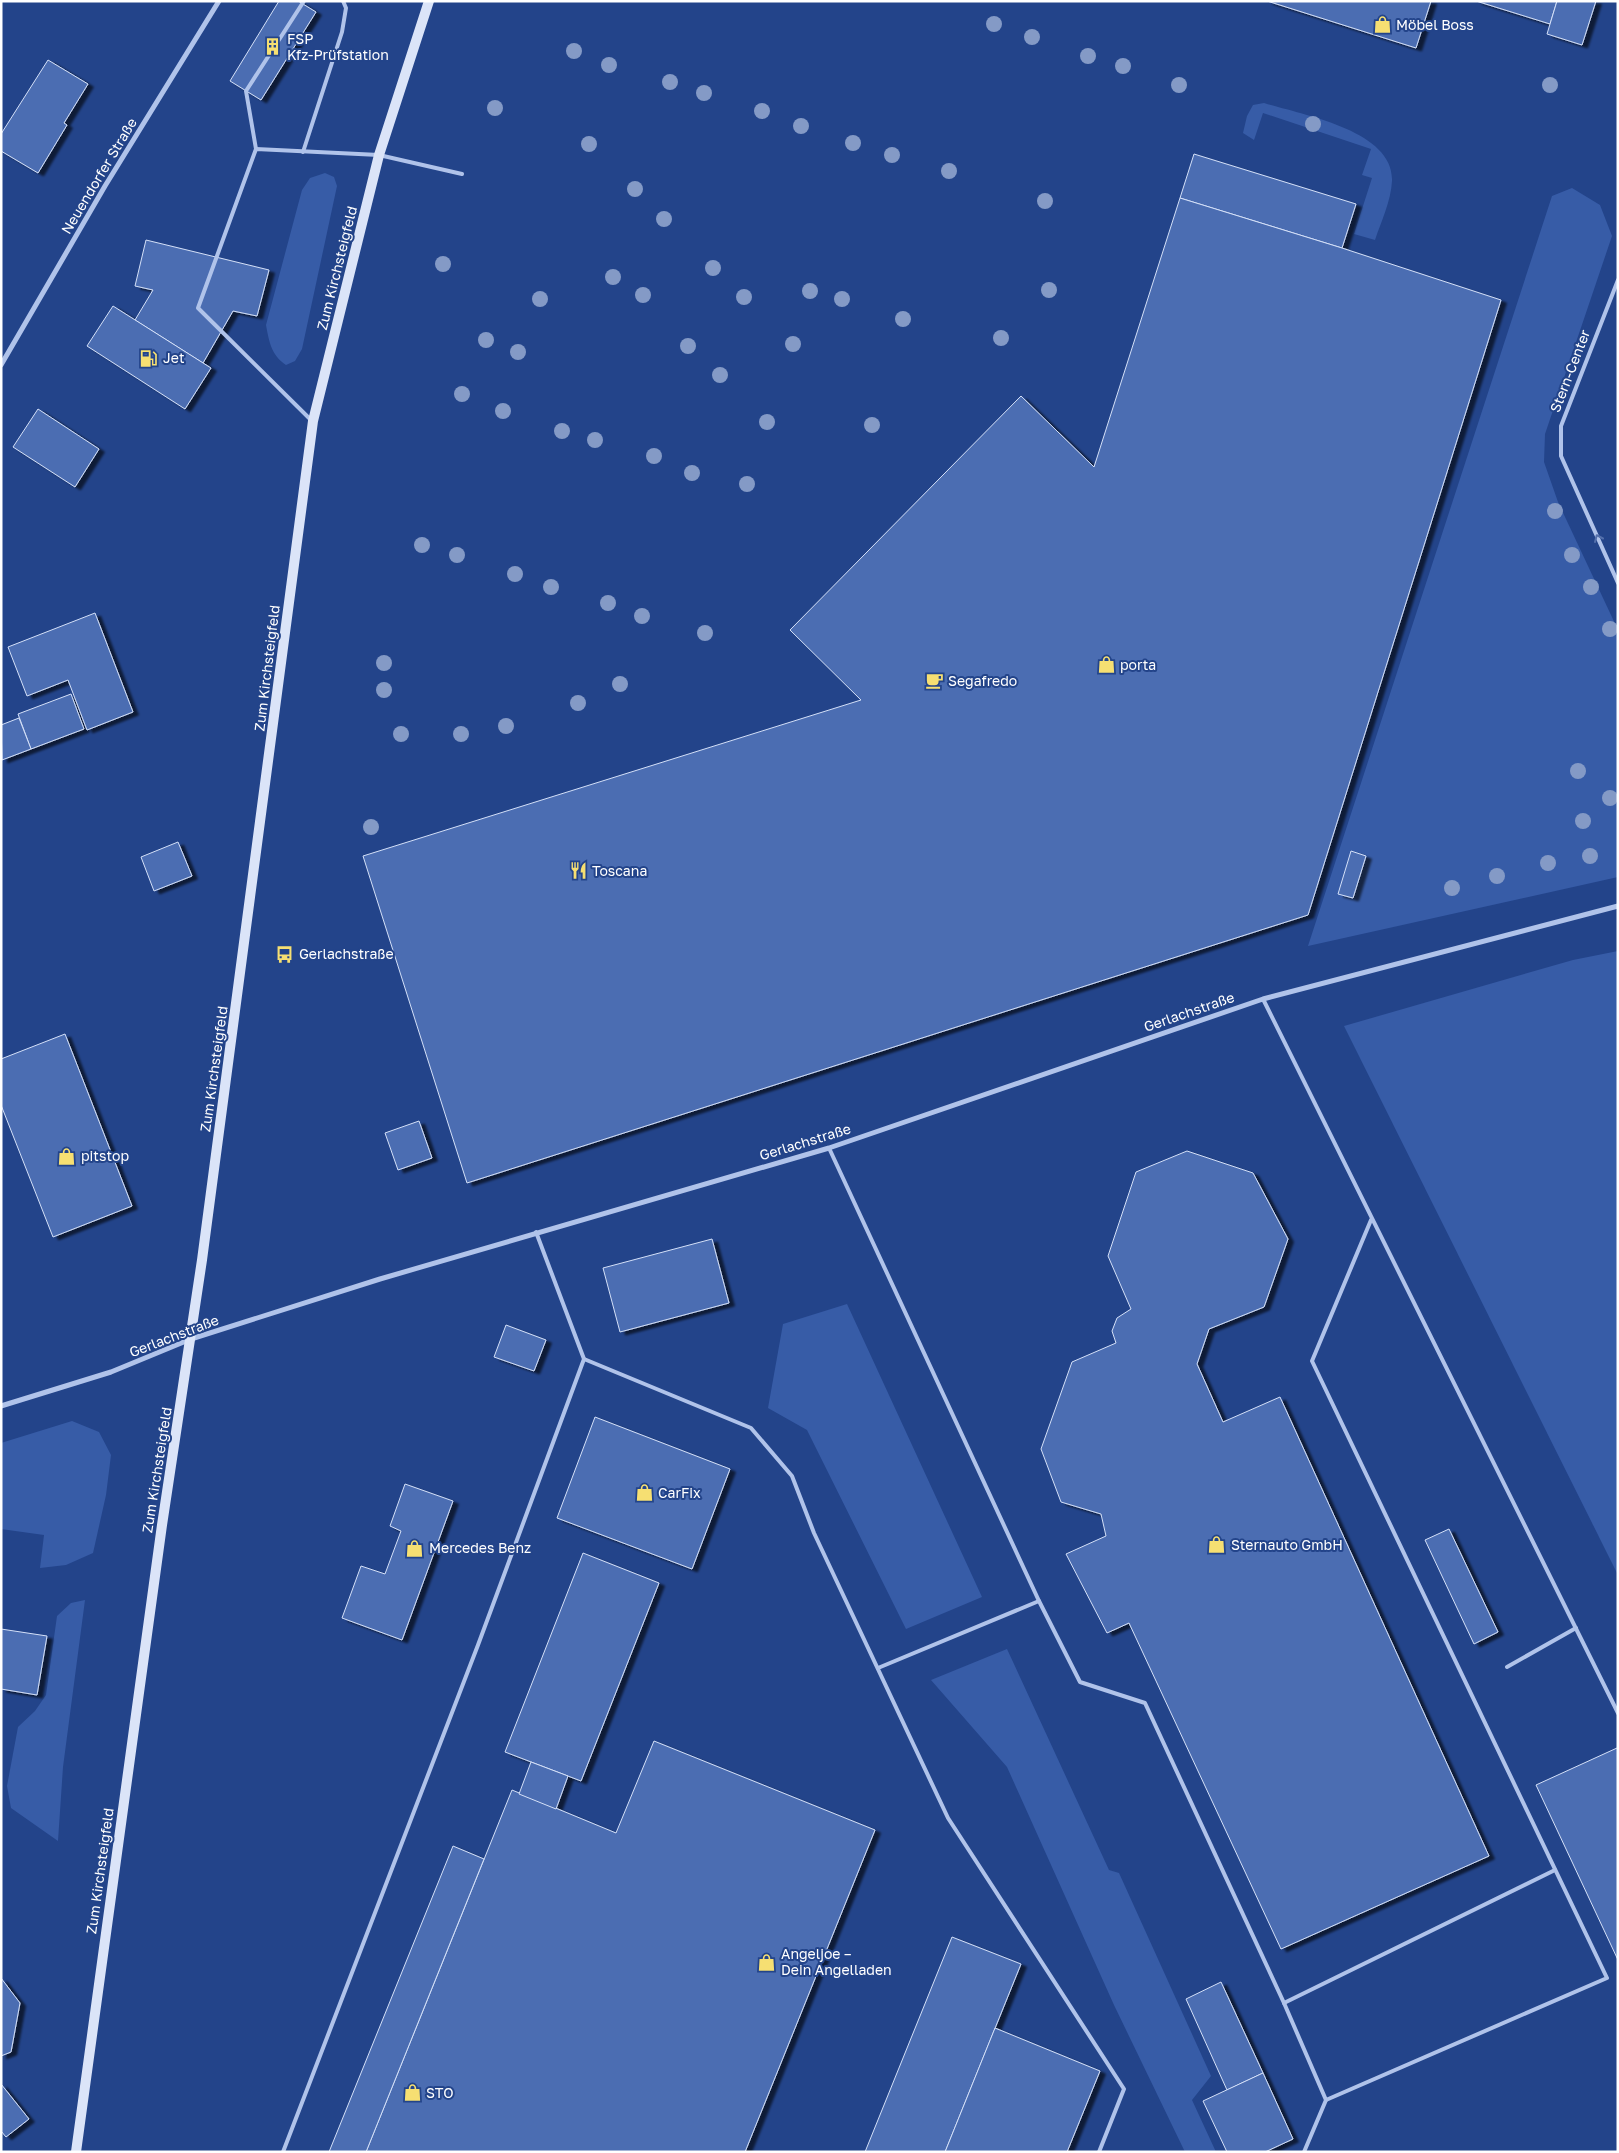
<svg xmlns="http://www.w3.org/2000/svg" width="1619" height="2153" font-family="'Golos Text',sans-serif">
<defs>
<filter id="shadow"><feDropShadow dx="5.5" dy="3" stdDeviation="1" flood-color="#0009"/></filter>
</defs>
<rect width="100%" height="100%" fill="#23448a"/>
<g fill="#375ca7">
<path d="M1264 103C1302 115 1394 130 1392 181 1391 201 1381 222 1375 240L1354 234 1372 178 1362 175 1371 149 1263 113 1254 140 1243 133 1247 116 1253 105Z"/>
<path d="M325 173 334 177 337 186 302 349 295 361 286 365C271 355 269 341 266 325L302 190 310 178Z"/>
<path d="M1572 188 1600 205 1612 236 1545 434 1544 462 1558 502 1618 630V877L1308 946 1552 196Z"/>
<path d="M1618 951V1575L1344 1026 1573 960Z"/>
<path d="M847 1304 982 1597 906 1629 807 1430 768 1408 783 1324Z"/>
<path d="M72 1421 99 1432 111 1455 106 1495 93 1553 66 1565 40 1568 44 1535 1 1529V1443Z"/>
<path d="M85 1600 63 1767 58 1841 11 1808 7 1786 18 1727 35 1711 46 1695 57 1616 71 1603Z"/>
<path d="M1007 1649 1109 1870 1119 1873 1211 2076 1192 2100 1216 2152H1185L1114 2005 1007 1767 931 1680Z"/>
</g>
<g fill="#4b6db2" stroke="#d4e0f8" filter="url(#shadow)">
<path d="M279 1H298L316 12 261 100 230 81Z"/>
<path d="M1267 1H1431L1416 48Z"/>
<path d="M1476 1H1557L1550 24Z"/>
<path d="M1557 1H1596L1582 45 1547 34Z"/>
<path d="M48 60 88 84 64 123 67 125 38 173 1 151V134Z"/>
<path d="M1194 154 1356 204 1342 248 1180 198Z"/>
<path d="M1180 198 1342 248 1501 300 1308 915 467 1183 363 856 861 700 790 630 1021 396 1094 467Z"/>
<path d="M146 240 269 270 257 316 233 311 203 363 135 320 153 290 135 286Z"/>
<path d="M113 306 211 368 185 409 87 346Z"/>
<path d="M38 409 99 449 75 487 13 447Z"/>
<path d="M95 613 133 712 87 730 68 680 27 696 8 647Z"/>
<path d="M71 694 84 729 31 749 18 714Z"/>
<path d="M19 718 31 749 2 760 1 725Z"/>
<path d="M178 842 192 876 154 891 141 857Z"/>
<path d="M1351 851 1366 856 1353 898 1338 894Z"/>
<path d="M65 1034 132 1206 53 1237 1 1105V1059Z"/>
<path d="M419 1121 432 1158 398 1170 385 1133Z"/>
<path d="M1187 1151 1253 1173 1288 1239 1264 1307 1209 1329 1197 1364 1223 1422 1280 1397 1489 1856 1281 1949 1129 1623 1107 1633 1066 1554 1106 1536 1101 1514 1061 1502 1041 1449 1072 1362 1116 1343 1112 1331 1117 1318 1131 1309 1108 1256 1136 1172Z"/>
<path d="M712 1239 729 1303 620 1332 603 1268Z"/>
<path d="M506 1325 546 1340 534 1371 494 1357Z"/>
<path d="M595 1417 730 1469 692 1569 557 1518Z"/>
<path d="M405 1484 453 1501 402 1640 342 1618 361 1566 385 1574 401 1531 390 1526Z"/>
<path d="M1449 1529 1498 1632 1474 1644 1425 1540Z"/>
<path d="M583 1553 659 1583 581 1781 505 1752Z"/>
<path d="M1 1629 47 1636 37 1695 1 1689Z"/>
<path d="M654 1741 875 1830 745 2152H366L512 1790 616 1833Z"/>
<path d="M1617 1748 1618 1749V1960L1536 1785Z"/>
<path d="M531 1762 568 1776 556 1809 519 1794Z"/>
<path d="M453 1846 484 1859 366 2152H329Z"/>
<path d="M952 1937 1021 1964 945 2152H865Z"/>
<path d="M1 1978 20 2003 11 2052 1 2056Z"/>
<path d="M1221 1982 1263 2073 1227 2090 1186 1999Z"/>
<path d="M995 2028 1100 2071 1067 2152H945Z"/>
<path d="M1263 2073 1293 2139 1265 2152H1227L1203 2101Z"/>
<path d="M1 2084 29 2119 6 2137 1 2131Z"/>
</g>
<g fill="none" stroke-linecap="round" stroke-linejoin="round">
<g stroke="#b0c3ea" stroke-width="4">
<path d="M256 149 246 91 304 1"/>
<path d="M303 152 342 32 346 8 343 1"/>
<path d="M1618 280 1561 426V456L1618 583"/>
<path d="M311 420 198 308 256 149 379 155 462 174"/>
<path d="M1263 999 1618 1713"/>
<path d="M829 1148 1039 1601 1080 1682 1145 1703 1284 2003 1326 2100 1607 1978 1312 1361 1371 1220"/>
<path d="M584 1359 751 1428 792 1476 814 1533 948 1818 1124 2089 1099 2152"/>
<path d="M1507 1667 1576 1628"/>
<path d="M878 1668 1039 1601"/>
<path d="M1284 2003 1555 1870"/>
<path d="M283 2152 478 1645 584 1359 536 1232"/>
<path d="M1304 2152 1326 2100"/>
</g>
<g stroke="#b0c3ea" stroke-width="5">
<path d="M1 365 105 186 219 1"/>
<path d="M1 1406 111 1372 191 1339 380 1279 829 1148 1263 999 1618 906"/>
</g>
<path stroke="#dbe4f8" stroke-width="10" d="M76 2152 162 1525 202 1260 313 421 379 155 429 1"/>
</g>
<g fill="#849ac6">
<circle cx="994" cy="24" r="8"/>
<circle cx="1032" cy="37" r="8"/>
<circle cx="574" cy="51" r="8"/>
<circle cx="1088" cy="56" r="8"/>
<circle cx="609" cy="65" r="8"/>
<circle cx="1123" cy="66" r="8"/>
<circle cx="670" cy="82" r="8"/>
<circle cx="1179" cy="85" r="8"/>
<circle cx="1550" cy="85" r="8"/>
<circle cx="704" cy="93" r="8"/>
<circle cx="495" cy="108" r="8"/>
<circle cx="762" cy="111" r="8"/>
<circle cx="1313" cy="124" r="8"/>
<circle cx="801" cy="126" r="8"/>
<circle cx="853" cy="143" r="8"/>
<circle cx="589" cy="144" r="8"/>
<circle cx="892" cy="155" r="8"/>
<circle cx="949" cy="171" r="8"/>
<circle cx="635" cy="189" r="8"/>
<circle cx="1045" cy="201" r="8"/>
<circle cx="664" cy="219" r="8"/>
<circle cx="443" cy="264" r="8"/>
<circle cx="713" cy="268" r="8"/>
<circle cx="613" cy="277" r="8"/>
<circle cx="1049" cy="290" r="8"/>
<circle cx="810" cy="291" r="8"/>
<circle cx="643" cy="295" r="8"/>
<circle cx="744" cy="297" r="8"/>
<circle cx="540" cy="299" r="8"/>
<circle cx="842" cy="299" r="8"/>
<circle cx="903" cy="319" r="8"/>
<circle cx="1001" cy="338" r="8"/>
<circle cx="486" cy="340" r="8"/>
<circle cx="793" cy="344" r="8"/>
<circle cx="688" cy="346" r="8"/>
<circle cx="518" cy="352" r="8"/>
<circle cx="720" cy="375" r="8"/>
<circle cx="462" cy="394" r="8"/>
<circle cx="503" cy="411" r="8"/>
<circle cx="767" cy="422" r="8"/>
<circle cx="872" cy="425" r="8"/>
<circle cx="562" cy="431" r="8"/>
<circle cx="595" cy="440" r="8"/>
<circle cx="654" cy="456" r="8"/>
<circle cx="692" cy="473" r="8"/>
<circle cx="747" cy="484" r="8"/>
<circle cx="1555" cy="511" r="8"/>
<circle cx="422" cy="545" r="8"/>
<circle cx="457" cy="555" r="8"/>
<circle cx="1572" cy="555" r="8"/>
<circle cx="515" cy="574" r="8"/>
<circle cx="551" cy="587" r="8"/>
<circle cx="1591" cy="587" r="8"/>
<circle cx="608" cy="603" r="8"/>
<circle cx="642" cy="616" r="8"/>
<circle cx="1610" cy="629" r="8"/>
<circle cx="705" cy="633" r="8"/>
<circle cx="384" cy="663" r="8"/>
<circle cx="620" cy="684" r="8"/>
<circle cx="384" cy="690" r="8"/>
<circle cx="578" cy="703" r="8"/>
<circle cx="506" cy="726" r="8"/>
<circle cx="401" cy="734" r="8"/>
<circle cx="461" cy="734" r="8"/>
<circle cx="1578" cy="771" r="8"/>
<circle cx="1610" cy="798" r="8"/>
<circle cx="1583" cy="821" r="8"/>
<circle cx="371" cy="827" r="8"/>
<circle cx="1590" cy="856" r="8"/>
<circle cx="1548" cy="863" r="8"/>
<circle cx="1497" cy="876" r="8"/>
<circle cx="1452" cy="888" r="8"/>
</g>
<defs><path id="oneway-chevron" d="M-2-3.5L2.5 0L-2 3.5" fill="none" stroke-width="1.6" stroke-linecap="round" stroke-linejoin="round" transform="scale(1.25)"/></defs>
<use stroke="#5470ac" href="#oneway-chevron" transform="translate(1598 538) rotate(-114)"/>
<defs>
<symbol id="shop-bare" viewBox="-9 -9 18 18"><path d="M-5-2.5h2.3a2.7 3.5 0 0 1 5.4 0H5L5.5 6h-11ZM-1.5-2.5h3a1.5 2.3 0 0 0-3 0Z" fill="#f6df72" stroke="#23448a" stroke-width="2.5" paint-order="stroke"/></symbol>
<symbol id="building-bare" viewBox="-9 -9 18 18"><path d="M-4-6H4V6H1V3H-1V6H-4ZM-2.5-4.3h1.7v1.8h-1.7ZM.8-4.3h1.7v1.8H.8ZM-2.5-1h1.7V.8h-1.7ZM.8-1h1.7V.8H.8Z" fill="#f6df72" stroke="#23448a" stroke-width="2.5" paint-order="stroke"/></symbol>
<symbol id="fuel-bare" viewBox="-9 -9 18 18"><path d="M-5.5-6h7V0h2V4h1.3V-2.5L3-4.5l.8-.8L6-3V5H2.5V1h-1V6h-7ZM-4.2-4.7v3.2H.2V-4.7Z" fill="#f6df72" stroke="#23448a" stroke-width="2.5" paint-order="stroke"/></symbol>
<symbol id="cafe-bare" viewBox="-9 -9 18 18"><path d="M-5.5-4.5H6V0H3Q3 3.5 0 3.5H-2.5Q-5.5 3.5-5.5 0ZM3-3.2v2h1.7v-2ZM-6 4.5H4V6H-6Z" fill="#f6df72" stroke="#23448a" stroke-width="2.5" paint-order="stroke"/></symbol>
<symbol id="restaurant-bare" viewBox="-9 -9 18 18"><path d="M-5-6h1v4h1v-4h1v4h1v-4h1v5L-1.5 .5V6h-2V.5L-5-1ZM5-6V6H3V1.5H1.5Q1.5-4 5-6Z" fill="#f6df72" stroke="#23448a" stroke-width="2.5" paint-order="stroke"/></symbol>
<symbol id="bus-bare" viewBox="-9 -9 18 18"><path d="M-5-6H5V4H4V6H2V4H-2V6H-4V4H-5ZM-3.5-4V0h7V-4ZM-3.5 1.2v1.5H-2V1.2ZM2 1.2v1.5H3.5V1.2Z" fill="#f6df72" stroke="#23448a" stroke-width="2.5" paint-order="stroke"/></symbol>
</defs>
<g fill-rule="evenodd">
<use href="#shop-bare" x="1370" y="12" width="25" height="25"/>
<use href="#building-bare" x="260" y="34" width="25" height="25"/>
<use href="#fuel-bare" x="136" y="346" width="25" height="25"/>
<use href="#shop-bare" x="1094" y="652" width="25" height="25"/>
<use href="#cafe-bare" x="922" y="668" width="25" height="25"/>
<use href="#restaurant-bare" x="566" y="858" width="25" height="25"/>
<use href="#bus-bare" x="272" y="942" width="25" height="25"/>
<use href="#shop-bare" x="54" y="1144" width="25" height="25"/>
<use href="#shop-bare" x="632" y="1480" width="25" height="25"/>
<use href="#shop-bare" x="1204" y="1532" width="25" height="25"/>
<use href="#shop-bare" x="402" y="1536" width="25" height="25"/>
<use href="#shop-bare" x="754" y="1950" width="25" height="25"/>
<use href="#shop-bare" x="400" y="2080" width="25" height="25"/>
</g>
<g text-anchor="middle" stroke-width="4" stroke-linejoin="round" paint-order="stroke">
<g font-size="14" fill="#fff" stroke="#23448a" text-anchor="start">
<text x="1396" y="30">Möbel Boss</text>
<text x="287" y="44">FSP<tspan x="287" dy="16">Kfz-Prüfstation</tspan></text>
<text x="163" y="363">Jet</text>
<text x="1120" y="670">porta</text>
<text x="948" y="686">Segafredo</text>
<text x="592" y="876">Toscana</text>
<text x="299" y="959">Gerlachstraße</text>
<text x="81" y="1161">pitstop</text>
<text x="658" y="1498">CarFix</text>
<text x="1231" y="1550">Sternauto GmbH</text>
<text x="429" y="1553">Mercedes Benz</text>
<text x="781" y="1959">Angeljoe –<tspan x="781" dy="16">Dein Angelladen</tspan></text>
<text x="426" y="2098">STO</text>
</g>
<g font-size="14" fill="#fff" stroke="#23448a">
<text transform="translate(99 176) rotate(-59)" y="5">Neuendorfer Straße</text>
<text transform="translate(337 268) rotate(-76)" y="5">Zum Kirchsteigfeld</text>
<text transform="translate(1570 371) rotate(-69)" y="5">Stern-Center</text>
<text transform="translate(267 668) rotate(-83)" y="5">Zum Kirchsteigfeld</text>
<text transform="translate(1189 1012) rotate(-19)" y="5">Gerlachstraße</text>
<text transform="translate(214 1069) rotate(-82)" y="5">Zum Kirchsteigfeld</text>
<text transform="translate(805 1142) rotate(-17)" y="5">Gerlachstraße</text>
<text transform="translate(174 1336) rotate(-21)" y="5">Gerlachstraße</text>
<text transform="translate(157 1470) rotate(-81)" y="5">Zum Kirchsteigfeld</text>
<text transform="translate(100 1871) rotate(-82)" y="5">Zum Kirchsteigfeld</text>
</g>
</g>
<rect width="1619" height="2153" fill="none" stroke="#ffffff" stroke-width="5"/>
</svg>
